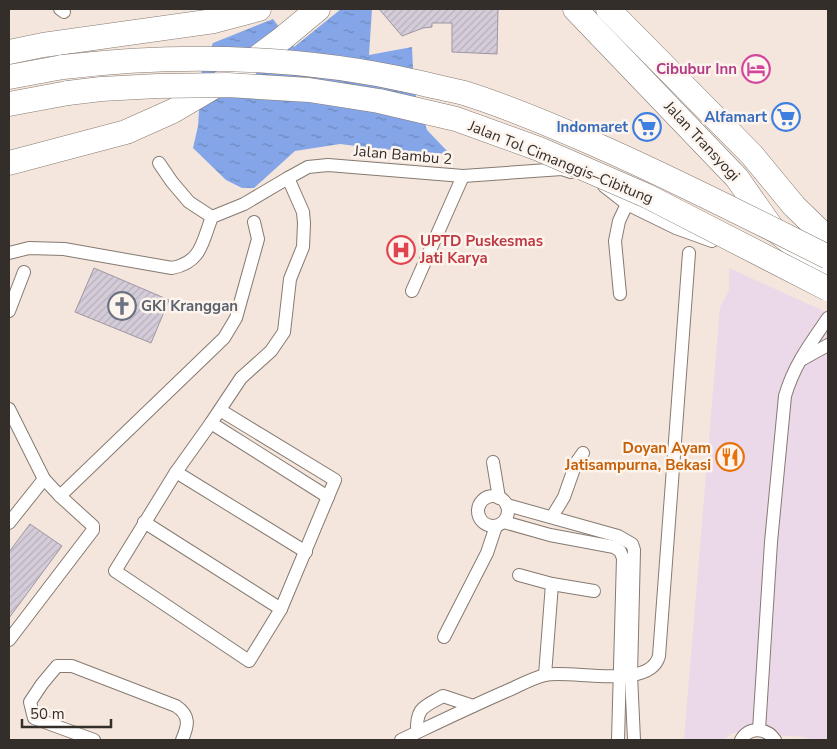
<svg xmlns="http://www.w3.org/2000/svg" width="837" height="749" font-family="'Nunito Sans',sans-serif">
<defs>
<pattern id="water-ripples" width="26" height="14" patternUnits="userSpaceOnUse" patternTransform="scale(1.25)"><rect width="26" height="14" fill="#84a6e8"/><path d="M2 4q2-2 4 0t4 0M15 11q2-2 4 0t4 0" fill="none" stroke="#6d88bc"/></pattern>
<pattern id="building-hatch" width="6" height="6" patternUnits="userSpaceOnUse" patternTransform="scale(1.25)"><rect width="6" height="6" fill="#d5ccd9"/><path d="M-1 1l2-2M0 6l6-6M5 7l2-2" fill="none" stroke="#b7b0ba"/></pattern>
</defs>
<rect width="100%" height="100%" fill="#f4e6dc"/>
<path fill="#ebd8e9" d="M729 268 828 313V740H814L804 737 732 733 724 740H684L720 307 729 290Z"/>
<path fill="url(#water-ripples)" d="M341 9H372L369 55 412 47 414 90 427 130 450 154 380 149 340 144 295 151 254 188H242L226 180 193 148 198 126 202 67 213 43 273 19 294 47Z"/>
<g fill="url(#building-hatch)" stroke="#9e96a2">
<path d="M379 9H498L497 54 452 52V23H432V27L423 28 402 36Z"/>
<path d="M94 268 169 300 151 343 75 312Z"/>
<path d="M30 524 62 546 9 618V552Z"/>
</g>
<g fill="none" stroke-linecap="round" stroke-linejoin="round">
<defs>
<g id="street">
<path d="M60 9 64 12"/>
<path d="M159 163 172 182 189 202 212 217"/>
<path d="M604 186 627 204 676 228 712 241"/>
<path d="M9 253 29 248 64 249 172 268C202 262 202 242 212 217L244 204 288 178 308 167 328 165 463 176 562 169 571 172"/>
<path d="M412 291 463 176"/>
<path d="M620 294 615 241 619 221 627 204"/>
<path d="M9 311 24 272"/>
<path d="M801 360 828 345"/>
<path d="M9 409 44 479 60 496 93 526V530L9 640"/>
<path d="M220 410 335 480 281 609 249 661 115 571 176 472 211 423 241 378 271 351 284 332 290 279 303 247 304 223 303 212 288 178"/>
<path d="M211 423 328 497"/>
<path d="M493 462 499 498"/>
<path d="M176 472 306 552"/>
<path d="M60 496 224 338 236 318 258 239 254 222"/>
<circle cx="493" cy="511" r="15"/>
<path d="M507 505 618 536 632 544 634 550 631 675 634 740"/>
<path d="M552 517 564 497 576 463 583 453"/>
<path d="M144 522 281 609"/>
<path d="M504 522 550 535 614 547 620 551 623 558 618 740"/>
<path d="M9 523 44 479"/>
<path d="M519 575 552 584 545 675"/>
<path d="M552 584 594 591"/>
<path d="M444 637 487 553 496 526"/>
<path d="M759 730 771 542 785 396C794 365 810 344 828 318"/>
<path d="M417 732C416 707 424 707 443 696L473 706"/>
<path d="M94 740 34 718 30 702 42 684 57 666H72L176 706C191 716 188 726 182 740"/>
<path d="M401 740C437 723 472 706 509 690 520 685 533 678 545 675 570 669 650 691 659 656L689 253"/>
<path d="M741 740C749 726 767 728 775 740"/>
</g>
<g id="highway">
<path d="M575 9 737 178 772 228 828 272"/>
<path d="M608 9 752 155 794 206 828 239"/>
<path d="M9 52 43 45 214 21 259 9"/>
<path d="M9 77 63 67"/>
<path d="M9 104 68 93"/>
<path d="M9 163 126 132 173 111 234 75 283 38 318 9"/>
</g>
</defs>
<use href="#street" stroke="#867a71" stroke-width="14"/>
<use href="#highway" stroke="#867a71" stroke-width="25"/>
<use href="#street" stroke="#fff" stroke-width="12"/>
<use href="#highway" stroke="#fff" stroke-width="24"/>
<defs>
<g id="highway-bridge">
<path d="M63 67C181 53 300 56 416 82 432 86 448 89 464 93 506 106 551 125 592 143 672 178 750 218 828 257"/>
<path d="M68 93 101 89 158 86 228 85 309 90 379 101 456 119 539 149 647 196 828 289"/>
</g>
</defs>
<use href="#highway-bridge" stroke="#867a71" stroke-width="25" stroke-linecap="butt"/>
<use href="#highway-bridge" stroke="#fff" stroke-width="24"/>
</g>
<defs>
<symbol id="hotel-ring" viewBox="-11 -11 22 22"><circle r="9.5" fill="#fdf4ee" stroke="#d1479c" stroke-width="1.5"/><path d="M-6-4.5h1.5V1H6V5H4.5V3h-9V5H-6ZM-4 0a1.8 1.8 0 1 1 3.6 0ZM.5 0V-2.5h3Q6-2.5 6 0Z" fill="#d1479c"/></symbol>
<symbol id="supermarket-ring" viewBox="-11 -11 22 22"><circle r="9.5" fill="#fdf4ee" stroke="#3f7fe0" stroke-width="1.5"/><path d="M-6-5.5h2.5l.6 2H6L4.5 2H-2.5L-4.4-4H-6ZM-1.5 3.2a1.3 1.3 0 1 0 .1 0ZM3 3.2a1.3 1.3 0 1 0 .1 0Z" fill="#3f7fe0"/></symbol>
<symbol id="hospital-ring" viewBox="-11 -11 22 22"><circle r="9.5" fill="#fdf4ee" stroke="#e0444e" stroke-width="1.5"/><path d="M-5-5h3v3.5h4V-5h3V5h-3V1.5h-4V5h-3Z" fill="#e0444e"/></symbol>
<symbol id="church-ring" viewBox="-11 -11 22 22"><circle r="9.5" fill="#fdf4ee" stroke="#6b7280" stroke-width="1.5"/><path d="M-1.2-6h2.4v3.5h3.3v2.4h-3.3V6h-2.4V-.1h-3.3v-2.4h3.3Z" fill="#6b7280"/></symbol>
<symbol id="restaurant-ring" viewBox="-11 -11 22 22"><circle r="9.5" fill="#fdf4ee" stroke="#e8710a" stroke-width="1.5"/><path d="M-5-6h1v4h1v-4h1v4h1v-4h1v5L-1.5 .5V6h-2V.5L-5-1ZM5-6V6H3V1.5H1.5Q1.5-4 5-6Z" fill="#e8710a"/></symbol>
</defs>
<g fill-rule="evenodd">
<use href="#hotel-ring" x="740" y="53" width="32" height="32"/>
<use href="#supermarket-ring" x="770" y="101" width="32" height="32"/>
<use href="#supermarket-ring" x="631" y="111" width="32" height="32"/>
<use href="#hospital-ring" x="385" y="234" width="32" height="32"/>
<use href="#church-ring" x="106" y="290" width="32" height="32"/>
<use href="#restaurant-ring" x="714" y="441" width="32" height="32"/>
</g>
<g text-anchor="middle" stroke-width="5" stroke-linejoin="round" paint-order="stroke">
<g font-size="15" font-weight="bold" fill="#b23c85" stroke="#fdf4ee" text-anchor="end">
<text x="737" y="74">Cibubur Inn</text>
</g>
<g font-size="15" font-weight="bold" fill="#366cbe" stroke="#fdf4ee" text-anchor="end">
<text x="767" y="122">Alfamart</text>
<text x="628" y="132">Indomaret</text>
</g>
<g font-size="15" fill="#332e2a" stroke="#fdf4ee">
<text transform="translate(702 141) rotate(47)" y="5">Jalan Transyogi</text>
<text transform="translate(403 155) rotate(5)" y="5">Jalan Bambu 2</text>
<text transform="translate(561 162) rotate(22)" y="5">Jalan Tol Cimanggis–Cibitung</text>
</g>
<g font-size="15" font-weight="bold" fill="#be3a42" stroke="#fdf4ee" text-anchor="start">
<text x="420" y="246">UPTD Puskesmas<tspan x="420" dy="17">Jati Karya</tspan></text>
</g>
<g font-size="15" font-weight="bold" fill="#5b616d" stroke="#fdf4ee" text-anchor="start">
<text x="141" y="311">GKI Kranggan</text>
</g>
<g font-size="15" font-weight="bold" fill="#c56008" stroke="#fdf4ee" text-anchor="end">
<text x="711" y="453">Doyan Ayam<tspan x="711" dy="17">Jatisampurna, Bekasi</tspan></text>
</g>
</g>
<rect width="837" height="749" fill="none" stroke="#332e2a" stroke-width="20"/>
<path d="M22 719v8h89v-8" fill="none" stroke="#332e2a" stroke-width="2.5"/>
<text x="30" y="719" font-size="15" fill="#332e2a" stroke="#fdf4ee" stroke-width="4" paint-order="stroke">50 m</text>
</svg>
